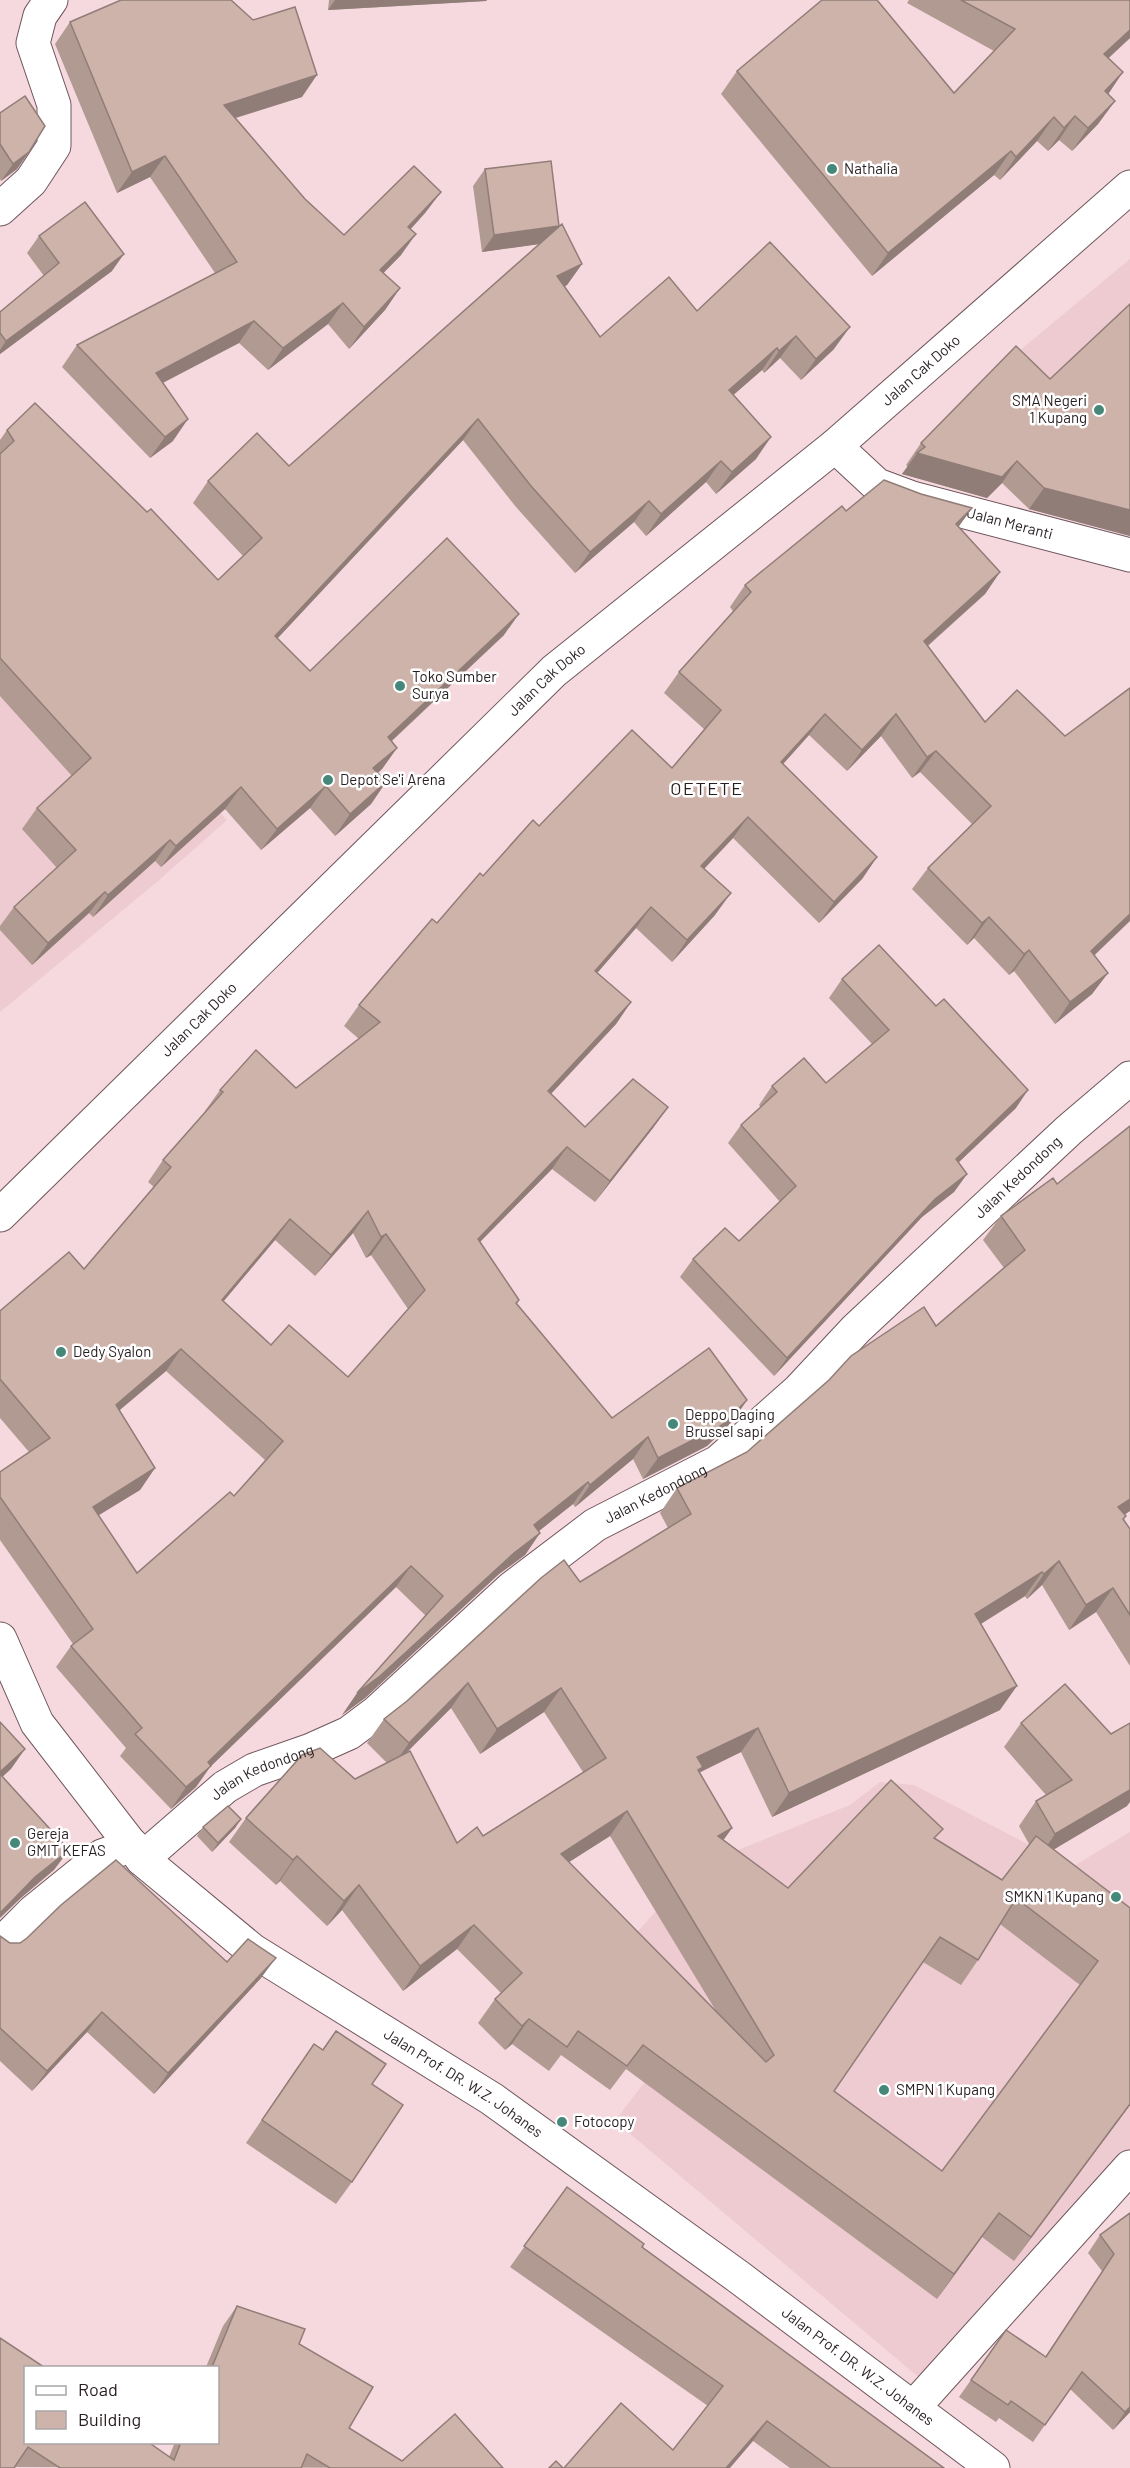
<svg xmlns="http://www.w3.org/2000/svg" width="1130" height="2468" font-family="Barlow,sans-serif">
<rect width="100%" height="100%" fill="#f6d9df"/>
<g fill="#eecad1">
<path d="M1130 259V484L1019 351Z"/>
<path d="M0 587 227 820 158 881 0 1012Z"/>
<path d="M880 1782 914 1785 1072 1867 1130 1832V2155L923 2381 615 2121 662 2059 581 1995 681 1883 703 1864 850 1805Z"/>
</g>
<g fill="none" stroke-linecap="round" stroke-linejoin="round">
<defs>
<g id="street">
<path d="M0 209 31 181 54 146V105L33 43 40 16 51 0"/>
<path id="s1" d="M835 446 877 485 912 498 1130 555"/>
<path id="s2" d="M142 1859 225 1787 254 1770 311 1750 349 1733 377 1712 512 1588 595 1525 718 1462 799 1390 856 1329 1069 1130 1130 1078"/>
<path d="M0 1945 34 1911 102 1856 132 1845"/>
<path d="M913 2408 1130 2167"/>
</g>
<g id="secondary">
<path id="s3" d="M0 1639 37 1723 142 1859 252 1950 492 2099 740 2278 993 2468"/>
</g>
<g id="primary">
<path id="s4" d="M0 1215 554 671 835 446 1130 187"/>
</g>
</defs>
<use href="#street" stroke="#6f565c" stroke-width="35"/>
<use href="#secondary" stroke="#6f565c" stroke-width="35"/>
<use href="#primary" stroke="#6f565c" stroke-width="35"/>
<use href="#street" stroke="#fff" stroke-width="33"/>
<use href="#secondary" stroke="#fff" stroke-width="33"/>
<use href="#primary" stroke="#fff" stroke-width="33"/>
</g>
<g fill="#b19a92" fill-rule="evenodd">
<path d="M329 0H487L486 1 328 10Z"/>
<path d="M909 0H1130V38L1109 58 1108 94 1115 101 1098 124 1072 151 1059 140 1048 151 1037 141 1000 180 994 175 872 276 721 94 737 71 954 93 994 51 907 3Z"/>
<path d="M70 22 302 97 236 118 305 199 344 235 441 192 425 213 411 229 401 255 383 273 400 288 385 310 349 349 328 324 268 370 239 343 163 383 173 441 150 458 62 367 77 345 215 273 150 177 117 193 55 44Z"/>
<path d="M0 113 29 152 17 169 1 181 0 179Z"/>
<path d="M485 169 559 226 582 264 567 285 564 287 600 337 697 311 770 242 834 349 801 380 780 358 764 373 762 370 733 395 756 459 716 494 706 482 646 536 634 522 575 573 516 507 463 440 277 639 310 671 504 635 392 741 397 748 382 769 378 773 386 782 371 804 335 836 310 808 261 850 225 809 161 867 155 861 93 917 89 913 32 965 0 930V926L14 907 57 868 22 829 37 808 72 776 0 696V440L7 430 218 580 243 556 193 503 208 481 289 466 539 244 482 252 473 186Z"/>
<path d="M39 236 112 271 0 354V312L44 276 27 253Z"/>
<path d="M1050 379 1130 536 1029 509 1002 483 987 498 902 474 908 467 906 465 921 443Z"/>
<path d="M921 494 972 508 958 527 1000 572 985 594 928 646 1094 955 1108 973 1092 994 1055 1024 1014 971 1009 975 974 938 967 945 912 889 928 868 972 824 920 772 912 778 881 736 847 771 809 735 783 764 877 857 862 879 819 923 733 838 704 869 715 915 672 962 636 928 597 973 631 1002 616 1024 551 1094 585 1127 668 1107 653 1128 595 1202 552 1169 480 1242 519 1300 517 1304 612 1418 747 1400 732 1422 707 1446 643 1479 633 1459 575 1507 573 1504 538 1531 540 1533 525 1555 499 1574 365 1698 342 1715 426 1616 396 1587 210 1767 196 1787 171 1809 120 1756 126 1748 56 1667 71 1646 73 1644 0 1540V1472L29 1452 0 1418V1311L84 1269 154 1187 148 1182 163 1160 205 1112V1111L220 1090 296 1088 359 1039 344 1026 359 1005 483 876 539 826 672 768 704 729 664 693 679 672 733 611 730 607 745 585 846 511ZM353 1233 366 1258 371 1255 408 1309 348 1377 271 1345 223 1302 275 1240 315 1276ZM166 1371 265 1460 234 1496 137 1573 98 1515 140 1490 155 1468 119 1410Z"/>
<path d="M842 979 1016 1108 958 1163 967 1174 954 1192 922 1217 774 1376 680 1277 693 1259 739 1241 780 1202 728 1143 741 1125 761 1107 759 1105 772 1086 826 1083 872 1044 829 998Z"/>
<path d="M1053 1178 1125 1515 1124 1519 1130 1529V1666L1096 1612 1069 1630 1042 1585 1027 1599 1025 1596 981 1624 1000 1710 772 1817 741 1752 699 1773 732 1828 723 1840 788 1888 936 1839 1002 1880 1029 1844 1019 1826 1036 1801 1046 1795 1004 1747 1021 1723 1127 1806 1053 1849 1130 1908V2105L1014 2261 982 2237 937 2299 626 2069 610 2090 561 2055 549 2071 512 2044 505 2050 478 2023 495 1999 501 1993 457 1949 403 1991 342 1910 327 1926 280 1881 276 1885 229 1842 246 1818 355 1779 387 1763 367 1743 384 1719 580 1582 668 1528 660 1513 677 1488 747 1452 936 1326 1004 1268 983 1240 1001 1216ZM451 1708 480 1754 544 1712 583 1772 483 1836 457 1843 407 1752ZM610 1836 716 2011 569 1862ZM1000 1924 1080 1985 942 2171 834 2091 923 1962 961 1985 978 1960Z"/>
<path d="M241 1819 235 1828 212 1852 197 1836 203 1827Z"/>
<path d="M0 1936 10 1943 227 1962 261 1978 154 2094 87 2032 32 2091 0 2061Z"/>
<path d="M336 2031 372 2084 352 2182 336 2204 246 2143 298 2066 322 2050Z"/>
<path d="M567 2187 642 2247 944 2468H790L753 2441 673 2450 708 2406 510 2267Z"/>
<path d="M1130 2213V2412L1113 2430 1070 2389 1033 2442 999 2418 996 2422 959 2397 1006 2330 1045 2357 1102 2271 1088 2253 1100 2235Z"/>
<path d="M237 2306 299 2344 349 2428 402 2461 503 2468 14 2467 26 2367 169 2457 175 2442H218V2367H206L223 2326Z"/>
</g>
<g fill="#907d77">
<path d="M335 0H487L486 1 328 10Z"/>
<path d="M1130 30V38L1087 77 1104 54Z"/>
<path d="M1123 72 1107 96 1105 91Z"/>
<path d="M317 75 302 97 209 126 224 105Z"/>
<path d="M1115 101 1098 124 1072 151 1088 128Z"/>
<path d="M1075 116 1059 140 1048 151 1064 128Z"/>
<path d="M1054 117 1037 141 1000 180 1016 157Z"/>
<path d="M1011 151 994 175 872 276 888 253Z"/>
<path d="M29 152 17 169 1 181 13 164Z"/>
<path d="M165 156 150 177 117 193 132 172Z"/>
<path d="M441 192 425 213 393 248 408 227Z"/>
<path d="M559 226 547 243 482 252 494 235Z"/>
<path d="M416 234 401 255 365 292 380 270Z"/>
<path d="M124 254 112 271 0 354V350L6 341Z"/>
<path d="M582 264 567 285 542 298 557 276Z"/>
<path d="M400 288 385 310 349 349 364 327Z"/>
<path d="M343 303 328 324 268 370 283 348Z"/>
<path d="M254 321 239 343 141 394 156 373Z"/>
<path d="M850 327 834 349 801 380 816 359Z"/>
<path d="M796 336 780 358 764 373 779 351Z"/>
<path d="M777 348 762 370 714 412 729 390Z"/>
<path d="M188 419 173 441 150 458 165 437Z"/>
<path d="M478 419 463 440 259 658 275 636Z"/>
<path d="M771 437 756 459 716 494 732 472Z"/>
<path d="M917 453 1017 461 1002 483 987 498 902 474Z"/>
<path d="M721 461 706 482 646 536 661 514Z"/>
<path d="M1044 488 1130 510V536L1029 509Z"/>
<path d="M649 501 634 522 575 573 590 552Z"/>
<path d="M972 508 957 529 956 524Z"/>
<path d="M1000 572 985 594 909 662 924 641Z"/>
<path d="M519 614 504 635 373 758 388 737Z"/>
<path d="M825 714 809 735 766 783 781 762Z"/>
<path d="M896 714 881 736 847 771 862 750Z"/>
<path d="M397 748 382 769 358 790 373 768Z"/>
<path d="M936 751 920 772 912 778 927 757Z"/>
<path d="M386 782 371 804 335 836 350 814Z"/>
<path d="M326 786 310 808 261 850 277 829Z"/>
<path d="M241 787 225 809 161 867 176 846Z"/>
<path d="M748 817 733 838 686 888 701 866Z"/>
<path d="M170 840 155 861 93 917 108 895Z"/>
<path d="M877 857 862 879 819 923 834 902Z"/>
<path d="M105 892 89 913 32 965 48 943Z"/>
<path d="M731 893 715 915 672 962 687 940Z"/>
<path d="M651 907 636 928 580 993 595 971Z"/>
<path d="M1130 914V921L1076 973 1091 951Z"/>
<path d="M989 917 974 938 967 945 982 923Z"/>
<path d="M1029 950 1014 971 1009 975 1024 954Z"/>
<path d="M1108 973 1092 994 1055 1024 1070 1002Z"/>
<path d="M631 1002 616 1024 533 1113 548 1091Z"/>
<path d="M1028 1090 1016 1108 943 1177 956 1159Z"/>
<path d="M668 1107 653 1128 595 1202 610 1181Z"/>
<path d="M567 1147 552 1169 462 1260 478 1239Z"/>
<path d="M967 1174 954 1192 922 1217 774 1376 787 1358 935 1199Z"/>
<path d="M368 1211 353 1233 315 1276 331 1255Z"/>
<path d="M290 1219 275 1240 206 1322 222 1300Z"/>
<path d="M386 1234 371 1255 366 1258 381 1237Z"/>
<path d="M181 1349 166 1371 101 1426 116 1405Z"/>
<path d="M747 1400 732 1422 707 1446 643 1479 658 1458Z"/>
<path d="M648 1437 633 1459 575 1507 590 1485Z"/>
<path d="M155 1468 140 1490 78 1528 93 1507Z"/>
<path d="M588 1482 573 1504 519 1547 534 1525Z"/>
<path d="M1130 1499V1511L1101 1531 1118 1507Z"/>
<path d="M540 1533 525 1555 499 1574 365 1698 342 1715 357 1693 514 1553Z"/>
<path d="M1059 1561 1042 1585 1027 1599 1044 1574Z"/>
<path d="M411 1566 396 1587 210 1767 196 1787 171 1809 186 1787 208 1762Z"/>
<path d="M1042 1572 1025 1596 958 1638 975 1614Z"/>
<path d="M1113 1588 1096 1612 1069 1630 1086 1605Z"/>
<path d="M468 1683 451 1708 392 1767 409 1743Z"/>
<path d="M1017 1686 1000 1710 772 1817 789 1793Z"/>
<path d="M561 1688 544 1712 480 1754 497 1729Z"/>
<path d="M758 1728 741 1752 700 1772 686 1791 697 1757Z"/>
<path d="M25 1749 11 1769 0 1779V1772Z"/>
<path d="M1130 1785V1802L1127 1806 1038 1859 1055 1834Z"/>
<path d="M627 1811 610 1836 544 1878 561 1854Z"/>
<path d="M241 1819 235 1828 212 1852 218 1843Z"/>
<path d="M732 1828 715 1852 718 1836Z"/>
<path d="M69 1850 54 1870 21 1898 0 1918V1913L35 1877Z"/>
<path d="M297 1856 280 1881 276 1885 293 1860Z"/>
<path d="M359 1885 342 1910 327 1926 344 1901Z"/>
<path d="M474 1925 457 1949 403 1991 420 1966Z"/>
<path d="M276 1958 261 1978 154 2094 168 2073Z"/>
<path d="M102 2012 87 2032 32 2091 47 2071Z"/>
<path d="M529 2019 512 2044 505 2050 522 2026Z"/>
<path d="M1130 2104V2105L1014 2261 1031 2237Z"/>
<path d="M999 2213 982 2237 937 2299 954 2274Z"/>
<path d="M1130 2407V2412L1113 2430 1125 2412Z"/>
<path d="M767 2421 753 2441 730 2468H726Z"/>
</g>
<g fill="#ceb3aa" stroke="#907d77" stroke-width="1.5" fill-rule="evenodd">
<path d="M121 0H231L253 20 295 7 317 75 224 105 305 199 344 235 414 166 441 192 408 227 416 234 380 270 400 288 364 327 343 303 283 348 254 321 156 373 188 419 165 437 77 345 237 262 165 156 132 172 70 22Z"/>
<path d="M822 0H877L954 93 1015 29 961 0H1130V30L1104 54 1123 72 1105 91 1115 101 1088 128 1075 116 1064 128 1054 117 1016 157 1011 151 888 253 737 71Z"/>
<path d="M25 96 45 126 29 152 13 164 0 144V113Z"/>
<path d="M551 161 559 226 494 235 485 169Z"/>
<path d="M85 202 124 254 6 341 0 333V312L59 263 39 236Z"/>
<path d="M562 224 582 264 557 276 600 337 669 277 697 311 770 242 850 327 816 359 796 336 779 351 777 348 729 390 771 437 732 472 721 461 661 514 649 501 590 552 531 486 478 419 275 636 310 671 447 538 519 614 388 737 397 748 373 768 386 782 350 814 326 786 277 829 241 787 176 846 170 840 108 895 105 892 48 943 14 907 76 850 37 808 91 758 0 658V454L14 441 7 430 35 403 147 512 151 509 218 580 262 538 208 481 257 433 289 466Z"/>
<path d="M1130 304V510L1044 488 1017 461 1002 477 917 453 925 447 921 443 1016 346 1050 379Z"/>
<path d="M884 480 921 494 972 508 956 524 1000 572 924 641 985 722 1017 690 1065 736 1130 688V914L1091 951 1108 973 1070 1002 1029 950 1024 954 989 917 982 923 928 868 991 806 936 751 927 757 896 714 862 750 825 714 781 762 877 857 834 902 748 817 701 866 731 893 687 940 651 907 595 971 631 1002 548 1091 585 1127 633 1079 668 1107 610 1181 567 1147 478 1239 519 1300 516 1303 612 1418 709 1348 747 1400 722 1425 658 1458 648 1437 590 1485 588 1482 534 1525 540 1533 514 1553 380 1676 357 1693 443 1596 411 1566 208 1762 211 1766 186 1787 135 1734 142 1728 71 1646 93 1629 0 1497V1472L50 1438 0 1379V1311L69 1252 84 1269 171 1167 163 1160 223 1092 220 1090 256 1050 296 1088 380 1022 359 1005 432 919 437 923 480 873 483 876 533 820 539 826 632 730 672 768 721 710 679 672 751 592 745 585 842 506 846 511ZM368 1211 381 1237 386 1234 425 1290 348 1377 289 1325 271 1345 222 1300 290 1219 331 1255ZM181 1349 283 1441 234 1496 230 1492 137 1573 93 1507 155 1468 116 1405Z"/>
<path d="M879 945 936 1006 944 999 1028 1090 956 1159 967 1174 935 1199 787 1358 693 1259 725 1228 739 1241 796 1186 741 1125 777 1092 772 1086 804 1058 826 1083 889 1030 842 979Z"/>
<path d="M1130 1126V1499L1118 1507 1126 1516 1123 1519 1130 1529V1615L1113 1588 1086 1605 1059 1561 1044 1574 1042 1572 975 1614 1017 1686 789 1793 758 1728 697 1757 703 1767 698 1770 732 1828 718 1836 788 1888 891 1780 943 1829 934 1838 1002 1880 1036 1836 1130 1908V2104L1031 2237 999 2213 954 2274 643 2045 627 2066 578 2031 567 2047 529 2019 522 2026 495 1999 522 1973 474 1925 420 1966 359 1885 344 1901 297 1856 293 1860 246 1818 302 1755 320 1748 355 1779 410 1751 457 1843 477 1827 483 1836 606 1758 561 1688 497 1729 468 1683 409 1743 384 1719 407 1701 541 1578 564 1560 580 1582 691 1514 677 1488 747 1452 829 1380 851 1356 924 1307 936 1326 1025 1250 1001 1216 1053 1178 1057 1184ZM627 1811 774 2055 766 2062 561 1854ZM1016 1898 1098 1961 942 2171 834 2091 940 1937 978 1960Z"/>
<path d="M1065 1684 1111 1734 1130 1723V1790L1055 1834 1036 1801 1072 1780 1021 1723Z"/>
<path d="M0 1722 25 1749 0 1772Z"/>
<path d="M0 1774 69 1850 35 1877 0 1913Z"/>
<path d="M228 1806 241 1819 218 1843 203 1827Z"/>
<path d="M116 1860 227 1962 248 1939 276 1958 168 2073 102 2012 47 2071 0 2028V1936L10 1943H20L27 1938 61 1905Z"/>
<path d="M336 2031 386 2064 372 2084 403 2105 352 2182 262 2120 314 2044 323 2050Z"/>
<path d="M567 2187 644 2244 642 2247 944 2468H831L767 2421 726 2468H564L621 2403 673 2450 723 2386 524 2246Z"/>
<path d="M1130 2213V2407L1125 2412 1082 2372 1045 2425 1011 2401 1008 2405 971 2380 1006 2330 1046 2357 1114 2254 1100 2235Z"/>
<path d="M237 2306 305 2329 299 2344 373 2387 349 2428 402 2461 455 2414 503 2468H330L307 2454 301 2468H60L28 2447 14 2468H0V2338L44 2367H26V2442H148L174 2460 181 2442H218V2367H212Z"/>
<path d="M556 2461 563 2468H549Z"/>
</g>
<g fill="#458779" stroke="#fff" stroke-width="2">
<circle cx="832" cy="169" r="6"/>
<circle cx="1099" cy="410" r="6"/>
<circle cx="400" cy="686" r="6"/>
<circle cx="328" cy="780" r="6"/>
<circle cx="61" cy="1352" r="6"/>
<circle cx="673" cy="1424" r="6"/>
<circle cx="15" cy="1843" r="6"/>
<circle cx="1116" cy="1897" r="6"/>
<circle cx="884" cy="2090" r="6"/>
<circle cx="562" cy="2122" r="6"/>
</g>
<g text-anchor="middle" stroke-width="5" stroke-linejoin="round" paint-order="stroke">
<g font-size="15" fill="#281e20" stroke="#fff" text-anchor="start">
<text x="844" y="174">Nathalia</text>
<text x="1087" y="406" text-anchor="end">SMA Negeri<tspan x="1087" dy="17">1 Kupang</tspan></text>
<text x="412" y="682">Toko Sumber<tspan x="412" dy="17">Surya</tspan></text>
<text x="340" y="785">Depot Se'i Arena</text>
<text x="73" y="1357">Dedy Syalon</text>
<text x="685" y="1420">Deppo Daging<tspan x="685" dy="17">Brussel sapi</tspan></text>
<text x="27" y="1839">Gereja<tspan x="27" dy="17">GMIT KEFAS</tspan></text>
<text x="1104" y="1902" text-anchor="end">SMKN 1 Kupang</text>
<text x="896" y="2095">SMPN 1 Kupang</text>
<text x="574" y="2127">Fotocopy</text>
</g>
<g font-size="15" fill="#281e20" stroke="#fff">
<text dy="5" stroke="none"><textPath href="#s4" startOffset="1251">Jalan Cak Doko</textPath></text>
<text dy="5" stroke="none"><textPath href="#s1" startOffset="196">Jalan Meranti</textPath></text>
<text dy="5" stroke="none"><textPath href="#s4" startOffset="765">Jalan Cak Doko</textPath></text>
<text dy="5" stroke="none"><textPath href="#s4" startOffset="279">Jalan Cak Doko</textPath></text>
<text dy="5" stroke="none"><textPath href="#s2" startOffset="1120">Jalan Kedondong</textPath></text>
<text dy="5" stroke="none"><textPath href="#s2" startOffset="636">Jalan Kedondong</textPath></text>
<text dy="5" stroke="none"><textPath href="#s2" startOffset="150">Jalan Kedondong</textPath></text>
<text dy="5" stroke="none"><textPath href="#s3" startOffset="656">Jalan Prof. DR. W.Z. Johanes</textPath></text>
<text dy="5" stroke="none"><textPath href="#s3" startOffset="1142">Jalan Prof. DR. W.Z. Johanes</textPath></text>
</g>
<g font-size="18" letter-spacing="1.5" fill="#281e20" stroke="#fff">
<text x="707" y="795">OETETE</text>
</g>
</g>
<rect x="24" y="2366" width="195" height="78" fill="#ffffff" stroke="#a9a5a6" stroke-width="1.5"/>
<rect x="36" y="2386" width="30" height="9" fill="#ffffff" stroke="#a9a5a6" stroke-width="1.5"/>
<text x="78" y="2396" font-size="18" fill="#281e20">Road</text>
<rect x="36" y="2411" width="30" height="18" fill="#ceb3aa" stroke="#a9a5a6" stroke-width="1.5"/>
<text x="78" y="2426" font-size="18" fill="#281e20">Building</text>
</svg>
